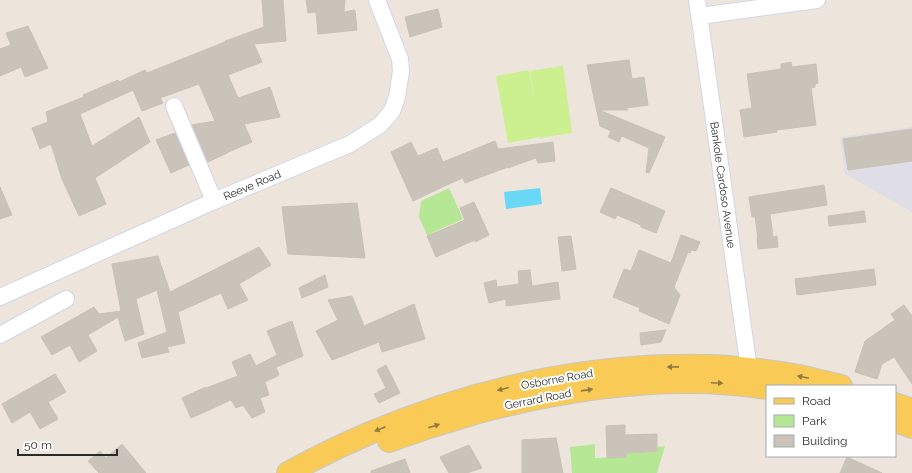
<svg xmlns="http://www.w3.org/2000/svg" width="912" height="473" font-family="Raleway,sans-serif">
<rect width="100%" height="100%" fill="#ede5dc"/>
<path fill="#dfdde5" d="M912 127V212L845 174 840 137Z"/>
<g fill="#b5e795">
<path d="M449 188 463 219 427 235 419 217 421 201Z"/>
<path d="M595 444V458L626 457V453L657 451V447L665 446 657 473H572L570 447Z"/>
</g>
<path fill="#ccef90" d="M563 66 572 133 540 138V137L508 143 496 76 529 70 535 102 530 71Z"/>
<path fill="#69d8f6" d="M540 188 542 204 506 209 504 192Z"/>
<g fill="#c9c3ba" stroke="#c9c1b5">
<path d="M262 0H283L286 41 254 44 262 62 228 75 238 98 270 87 280 117 244 124 252 142 226 153H227L208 162 192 125 197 124 215 121 199 84 160 98 163 103 142 111 133 90 80 114 92 146 139 117 150 142 95 178 106 204 79 216 62 179 51 144 40 149 32 128 48 122 46 112 84 97 83 95 118 80 119 82 145 70 147 73 225 42V41L264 27Z"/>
<path d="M306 0H345L344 12 355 10 357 30 318 34 316 12 308 13Z"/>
<path d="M438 9 442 27 410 37 405 17Z"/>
<path d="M28 26 48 68 25 77 21 67 0 76V49L11 45 6 33Z"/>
<path d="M629 60 632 79 644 77 648 105 626 108 628 110H599L665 137 649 173 646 172 649 148 622 136 619 142 608 137 611 131 600 126 587 65Z"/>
<path d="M791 62 792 67 816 64 818 83 815 84V87L811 88 816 125 777 130V132L744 137 740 110 752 108 747 74 781 69V64Z"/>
<path d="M912 129V161L848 170 843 139Z"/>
<path d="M175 133 189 165 171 173 156 140Z"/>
<path d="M495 141 498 149 553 142 555 161 538 163 536 158 508 168V167L465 183 463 178 451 183 413 201 391 152 411 142 418 156 437 148 443 162Z"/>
<path d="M824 185 827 205 770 214 773 237 777 236 778 247 758 249 757 238H758L755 217H752L749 197Z"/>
<path d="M0 187 12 215 0 219Z"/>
<path d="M611 188 665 211 656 233 641 227V225L617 215 615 219 600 212Z"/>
<path d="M474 202 489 235 475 242V240L436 257 427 236 465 220 460 208Z"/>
<path d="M357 203 365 258 288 254 282 207Z"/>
<path d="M864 211 866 222 829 226 828 216Z"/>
<path d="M681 235 700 242 696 251 691 250 690 253 688 252 674 287 680 295 669 324 639 311 640 308 613 297 624 269 631 271 639 250 671 263Z"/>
<path d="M571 236 576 269 562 271 558 237Z"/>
<path d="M259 247 271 265 239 284 248 300 228 309 221 293 178 312 185 343 167 347 169 352 142 358 138 343 167 332 157 290 136 299 144 334 125 341 118 317 88 335 97 351 79 362 70 345 52 355 41 337 94 307 99 314 121 311 112 264 158 256 170 292Z"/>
<path d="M874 269 876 285 797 295 795 279Z"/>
<path d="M530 270 532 286 558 282 560 299 506 306V299L489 303 484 283 496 280 497 287 519 284 518 271Z"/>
<path d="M325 275 328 287 302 298 299 288Z"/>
<path d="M352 296 364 326 414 304 425 339 382 352 379 342 332 360 316 331 338 320 328 300Z"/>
<path d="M904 305 912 316V384L894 357 882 364 877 379 855 372 865 341 895 320 891 314Z"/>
<path d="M292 321 303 356 276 367 279 375 265 382 269 395 260 398 265 412 252 418 243 405 236 408 231 400 191 418 182 398 206 387V388L238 376 232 362 250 354 256 366 277 355 267 331Z"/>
<path d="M666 330 661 342 641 345 640 333Z"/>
<path d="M386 365 400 393 379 403 374 394 386 388 377 370Z"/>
<path d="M55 374 66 392 48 402 58 419 40 429 30 412 12 423 2 404Z"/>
<path d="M625 425V435L657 434V451L626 453V457L607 458 606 426Z"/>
<path d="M556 438 563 473H522V440Z"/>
<path d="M122 444 146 473H99L88 461 100 451 106 458Z"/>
<path d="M469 445 482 468 467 473H449L440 457Z"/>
<path d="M847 457 882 473H840Z"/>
<path d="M405 459 410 473H371V471Z"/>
</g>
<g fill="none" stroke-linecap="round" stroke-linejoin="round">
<defs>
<g id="street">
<path d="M697 0 749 369"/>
<path d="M700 16 817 0"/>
<path d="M174 106 214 201"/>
<path d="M0 297 214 201 350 144 380 125 392 111 397 97 401 71 400 59 377 0"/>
<path d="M0 335 66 299"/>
</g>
<g id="primary">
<path d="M895 404 912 410"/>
<path d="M895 421 912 427"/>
<path d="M389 441C401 436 414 433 426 428 442 423 459 418 475 413 569 388 671 373 767 388"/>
<path d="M288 473C315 458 342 445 370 433 477 388 593 363 709 366 739 367 770 371 799 376 813 379 827 383 841 386"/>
</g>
</defs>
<use href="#street" stroke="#d1d6e4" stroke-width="18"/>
<use href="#primary" stroke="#c8c8c8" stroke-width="24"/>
<use href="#street" stroke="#fff" stroke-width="16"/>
<use href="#primary" stroke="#f9ca56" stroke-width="22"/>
</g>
<defs><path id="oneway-solid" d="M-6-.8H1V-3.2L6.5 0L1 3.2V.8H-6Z"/></defs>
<g fill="#927a40">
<use href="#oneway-solid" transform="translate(673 367) rotate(179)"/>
<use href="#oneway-solid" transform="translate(803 377) rotate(-168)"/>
<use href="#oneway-solid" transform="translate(717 383) rotate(3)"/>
<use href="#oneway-solid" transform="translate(503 389) rotate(166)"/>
<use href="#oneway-solid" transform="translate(587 390) rotate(-8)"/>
<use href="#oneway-solid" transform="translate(434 426) rotate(-18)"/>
<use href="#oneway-solid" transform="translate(380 429) rotate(157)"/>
</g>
<g text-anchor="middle" stroke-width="4" stroke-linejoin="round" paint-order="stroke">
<g font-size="11" fill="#2b2b2b" stroke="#fff">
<text transform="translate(252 185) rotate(-23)" y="4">Reeve Road</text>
<text transform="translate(723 185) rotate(82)" y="4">Bankole Cardoso Avenue</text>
<text transform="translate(557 379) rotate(-10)" y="4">Osborne Road</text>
<text transform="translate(538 399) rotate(-11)" y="4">Gerrard Road</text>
</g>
</g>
<rect x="766" y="385" width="130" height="72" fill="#ffffff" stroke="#aaaaaa"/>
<rect x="774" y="398" width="20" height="6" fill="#f9ca56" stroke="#aaaaaa"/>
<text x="802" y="405" font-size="12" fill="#2b2b2b">Road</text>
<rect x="774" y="415" width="20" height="12" fill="#b5e795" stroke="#aaaaaa"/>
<text x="802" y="425" font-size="12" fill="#2b2b2b">Park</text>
<rect x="774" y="435" width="20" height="12" fill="#c9c3ba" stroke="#aaaaaa"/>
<text x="802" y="445" font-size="12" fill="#2b2b2b">Building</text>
<path d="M18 449v6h99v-6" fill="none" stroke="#2b2b2b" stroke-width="2"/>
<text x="24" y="449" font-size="12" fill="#2b2b2b" stroke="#ffffff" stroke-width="3" paint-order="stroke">50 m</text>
</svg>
